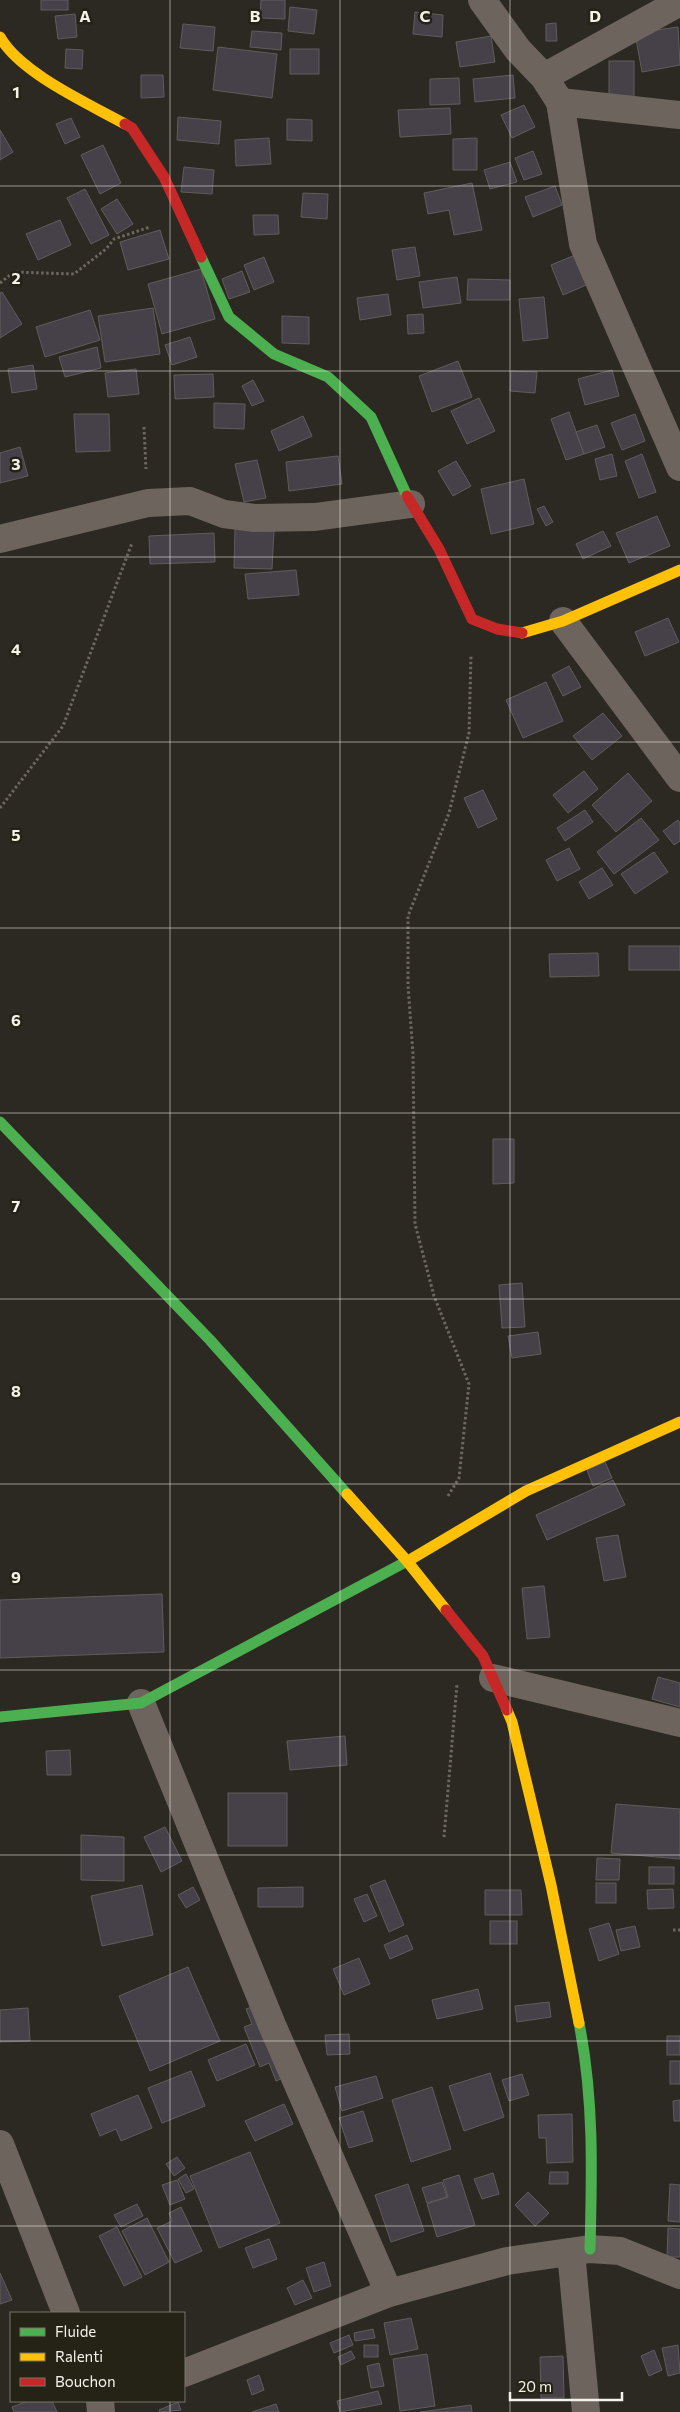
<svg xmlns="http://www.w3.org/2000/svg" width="680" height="2412" font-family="Commissioner,sans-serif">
<rect width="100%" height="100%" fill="#2c2922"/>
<g fill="#464049" stroke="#5f5d5c">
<rect x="41" y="0" width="27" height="10"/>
<path d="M261 0H285V19L260 18Z"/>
<path d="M290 7 317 10 314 34 288 31Z"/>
<path d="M415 12 443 15 442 37 413 34Z"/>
<path d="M75 14 77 37 58 39 55 16Z"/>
<path d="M556 23 557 41H546V24Z"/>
<path d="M183 24 215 27 213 51 180 48Z"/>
<path d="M678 27 680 65 642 72 635 33Z"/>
<path d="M252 31 282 33 281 50 250 47Z"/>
<path d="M491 36 495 62 460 67 456 42Z"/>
<path d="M218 47 277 54 272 98 213 90Z"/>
<path d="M66 49 83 50 82 69 65 68Z"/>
<rect x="290" y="49" width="29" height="25"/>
<rect x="609" y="61" width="25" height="37"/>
<path d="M141 75H163L164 97 141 98Z"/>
<path d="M513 75 515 98 475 102 473 79Z"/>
<path d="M459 78 460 104 430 105V79Z"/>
<path d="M524 105 535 127 512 138 501 115Z"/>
<path d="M450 108 451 134 400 137 398 110Z"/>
<path d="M178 117 221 121 219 144 177 140Z"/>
<path d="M71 118 80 137 65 144 56 124Z"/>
<path d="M287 119 312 120V141L287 140Z"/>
<path d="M0 130 13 152 0 160Z"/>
<path d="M269 138 271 164 236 166 235 140Z"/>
<path d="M477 138V170H453V139Z"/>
<path d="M103 145 121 183 100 194 81 155Z"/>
<path d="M533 151 542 174 524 180 515 158Z"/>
<path d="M510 162 517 182 490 189 484 170Z"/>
<path d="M184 167 214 170 212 194 181 192Z"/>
<path d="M472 183 482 230 454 235 449 210 428 214 424 193Z"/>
<path d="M555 186 562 205 533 217 525 197Z"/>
<path d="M85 189 109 235 91 244 67 198Z"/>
<path d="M303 193 328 194 327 219 301 217Z"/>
<path d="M117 199 133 224 117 234 101 209Z"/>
<path d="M253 215H278L279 234 254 235Z"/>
<path d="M60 220 71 245 38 260 26 234Z"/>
<path d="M160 230 169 259 128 270 120 242Z"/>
<path d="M415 247 420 276 397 280 392 250Z"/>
<path d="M585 251 598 280 563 295 551 265Z"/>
<path d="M264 257 274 282 254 290 244 265Z"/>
<path d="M201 269 215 319 162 334 148 284Z"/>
<path d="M242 271 250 292 229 299 222 279Z"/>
<path d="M457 277 461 303 423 308 419 282Z"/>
<path d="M468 279 510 280V300H467Z"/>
<path d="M2 292 22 324 0 338V293Z"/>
<path d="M388 294 391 315 360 320 357 298Z"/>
<path d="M544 297 548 338 523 341 519 299Z"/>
<path d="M153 308 160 354 105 362 98 316Z"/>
<path d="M90 310 100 340 45 357 36 327Z"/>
<path d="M423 314 424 333 408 334 407 315Z"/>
<path d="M282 316 309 317V344L282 343Z"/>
<path d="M190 337 197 357 172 365 165 345Z"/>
<path d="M97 347 101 368 65 377 59 357Z"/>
<path d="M458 361 472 397 432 412 419 376Z"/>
<path d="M33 365 37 389 12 393 8 369Z"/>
<path d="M136 369 139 394 108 397 105 373Z"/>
<path d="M612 370 619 396 585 405 578 379Z"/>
<path d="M511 371 537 372 535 393 510 391Z"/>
<path d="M213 374 214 397 175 399 174 375Z"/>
<path d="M253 380 264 401 252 406 242 386Z"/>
<path d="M479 398 495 431 467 444 451 411Z"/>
<path d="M214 403 245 404 244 429 214 428Z"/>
<path d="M569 412 584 454 566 460 551 419Z"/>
<path d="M74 414H109L110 451 76 452Z"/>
<path d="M635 414 645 441 622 450 611 423Z"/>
<path d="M303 416 312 436 279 451 271 431Z"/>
<path d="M597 425 605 447 584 454 576 432Z"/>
<path d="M20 447 28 476 0 483V453Z"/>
<path d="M612 454 617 476 600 480 595 459Z"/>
<path d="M642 454 656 492 639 498 625 461Z"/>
<path d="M338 456 342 484 289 491 286 462Z"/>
<path d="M257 460 266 498 244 502 235 464Z"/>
<path d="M456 461 471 486 453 496 438 471Z"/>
<path d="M524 479 534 524 491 534 481 489Z"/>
<path d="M544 506 553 522 546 526 537 509Z"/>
<path d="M657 516 670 546 629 563 616 533Z"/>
<path d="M235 529 274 531 272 569 234 568Z"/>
<path d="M603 531 611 546 583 559 576 544Z"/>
<path d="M214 533 215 562 150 564 149 536Z"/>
<path d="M296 570 299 595 248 599 245 574Z"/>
<path d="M668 618 679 642 645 656 635 632Z"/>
<path d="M569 666 581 687 563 696 552 675Z"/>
<path d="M546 682 563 721 523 738 506 700Z"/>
<path d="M603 713 622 736 592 760 573 736Z"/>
<path d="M584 771 598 789 568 813 553 795Z"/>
<path d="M628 773 652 801 616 832 592 805Z"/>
<path d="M483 790 497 819 478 828 464 798Z"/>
<path d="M585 810 593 822 565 841 557 828Z"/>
<path d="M641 818 659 840 614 874 597 852Z"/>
<path d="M678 820 680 823V841L674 845 663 831Z"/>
<path d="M569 848 580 869 557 881 546 860Z"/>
<path d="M654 852 668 872 635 894 621 874Z"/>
<path d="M602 868 613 885 589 899 579 882Z"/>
<rect x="629" y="946" width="51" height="24"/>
<path d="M598 953 599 976 550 977 549 954Z"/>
<path d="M493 1139H514V1183L493 1184Z"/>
<path d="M522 1283 525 1327 502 1328 499 1285Z"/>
<path d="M538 1332 541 1354 512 1358 508 1336Z"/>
<path d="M605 1462 612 1478 593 1486 587 1470Z"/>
<path d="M613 1480 625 1505 547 1540 536 1515Z"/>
<path d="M618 1535 626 1577 604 1581 596 1538Z"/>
<path d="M544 1586 550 1637 527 1639 522 1588Z"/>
<path d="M162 1594 164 1652 0 1658V1600Z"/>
<path d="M658 1677 680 1683V1707L652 1699Z"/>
<path d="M345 1736 347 1765 290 1770 287 1741Z"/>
<path d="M70 1750 71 1775H47L46 1751Z"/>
<rect x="228" y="1793" width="59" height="53"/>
<path d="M616 1804 680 1809V1859L611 1853Z"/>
<path d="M165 1827 182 1861 161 1872 144 1837Z"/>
<path d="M81 1835 124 1837V1881L81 1880Z"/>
<path d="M597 1858 620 1859 619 1880H596Z"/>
<rect x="649" y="1867" width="25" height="17"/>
<path d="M385 1880 404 1925 389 1932 370 1886Z"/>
<rect x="596" y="1883" width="20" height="20"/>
<path d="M142 1885 153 1935 102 1946 91 1896Z"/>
<path d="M193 1887 200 1900 186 1908 178 1895Z"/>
<path d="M303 1887V1907H258V1888Z"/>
<path d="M673 1889 674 1908 648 1909 647 1890Z"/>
<path d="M485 1890H521L522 1915H485Z"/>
<path d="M367 1894 377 1916 364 1922 354 1899Z"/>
<rect x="490" y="1921" width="27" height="23"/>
<path d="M609 1923 619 1954 599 1961 589 1929Z"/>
<path d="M635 1926 640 1947 621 1951 616 1930Z"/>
<path d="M407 1935 413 1949 390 1959 384 1945Z"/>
<path d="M359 1958 370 1984 344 1995 333 1969Z"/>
<path d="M188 1967 220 2041 150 2071 119 1996Z"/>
<path d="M478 1989 483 2009 437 2019 432 2000Z"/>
<path d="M549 2002 551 2017 517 2022 515 2006Z"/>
<path d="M260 2004 288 2076 276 2081 269 2063 260 2067 244 2027 252 2024 246 2009Z"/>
<path d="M28 2008 30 2041 0 2042V2010Z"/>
<path d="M349 2034 350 2054 327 2055 325 2035Z"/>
<rect x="667" y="2036" width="13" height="19"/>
<path d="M246 2044 255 2065 217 2081 208 2060Z"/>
<rect x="670" y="2061" width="10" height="23"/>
<path d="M191 2071 205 2106 162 2123 148 2088Z"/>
<path d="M490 2073 504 2117 464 2131 449 2086Z"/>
<path d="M522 2074 529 2095 509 2101 502 2080Z"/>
<path d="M376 2076 383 2098 342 2111 335 2087Z"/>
<path d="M432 2087 451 2149 411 2162 392 2100Z"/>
<path d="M138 2095 152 2128 121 2141 116 2129 100 2136 91 2114Z"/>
<path d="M680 2100V2121H674L673 2101Z"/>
<path d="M284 2104 293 2124 255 2141 245 2121Z"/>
<path d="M363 2111 373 2141 349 2148 339 2118Z"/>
<path d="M572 2114 573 2162 547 2163 546 2138H539L538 2115Z"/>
<path d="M250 2152 280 2223 219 2248 190 2176Z"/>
<path d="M177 2157 185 2168 174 2176 166 2164Z"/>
<path d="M550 2172H568V2184H549Z"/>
<path d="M493 2173 499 2194 482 2199 474 2179Z"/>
<path d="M186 2174 194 2189 186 2193 178 2179Z"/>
<path d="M459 2175 475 2225 437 2237 427 2204 448 2197 443 2180Z"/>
<path d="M177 2180 185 2199 170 2205 162 2185Z"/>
<path d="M442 2182 447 2197 427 2203 422 2188Z"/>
<path d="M408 2184 424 2231 391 2242 375 2195Z"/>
<path d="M670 2184 680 2185V2222L668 2221Z"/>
<path d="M528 2192 549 2213 535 2226 515 2205Z"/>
<path d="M137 2204 143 2216 121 2227 114 2215Z"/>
<path d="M181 2207 202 2251 175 2263 157 2228 172 2221 169 2213Z"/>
<path d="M147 2218 169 2262 145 2275 122 2231Z"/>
<path d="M117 2227 142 2277 124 2286 99 2236Z"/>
<path d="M668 2228 680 2229V2257H667Z"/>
<path d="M269 2239 277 2259 253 2268 245 2248Z"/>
<path d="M324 2262 331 2286 314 2292 306 2268Z"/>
<path d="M0 2273 12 2300 0 2304Z"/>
<path d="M303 2280 312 2298 295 2305 287 2288Z"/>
<path d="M411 2318 418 2349 390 2355 384 2323Z"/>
<path d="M373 2329 375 2338 355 2341 354 2333Z"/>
<path d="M349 2335 353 2345 334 2353 330 2343Z"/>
<rect x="364" y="2345" width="14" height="12"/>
<path d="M678 2345 680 2373 668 2376 662 2348Z"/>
<path d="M654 2350 662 2370 649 2376 641 2356Z"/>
<path d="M351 2351 355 2358 341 2365 338 2357Z"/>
<path d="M427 2354 435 2406 400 2411 393 2359Z"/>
<path d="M563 2356 564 2398H541L540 2357Z"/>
<path d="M379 2363 384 2386 371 2388 367 2366Z"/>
<path d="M259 2375 264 2390 252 2395 247 2380Z"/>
<path d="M378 2391 382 2404 340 2412 337 2401Z"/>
<path d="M28 2401H52L57 2412H14L12 2407Z"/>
<path d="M178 2402 181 2410 160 2412 159 2410Z"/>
<path d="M276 2404 279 2412H252Z"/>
<path d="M471 2405 472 2412H420Z"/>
</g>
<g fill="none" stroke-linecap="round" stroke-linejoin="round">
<g stroke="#6d6662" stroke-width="3" stroke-dasharray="2.5 2.5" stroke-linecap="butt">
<path d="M0 283 14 272 74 274 106 249 114 239 150 227"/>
<path d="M144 427 146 469"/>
<path d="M0 808 63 726 132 543"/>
<path d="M448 1496 459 1478 469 1384 434 1296 415 1224 413 1054 408 985V916L449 813 469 733 471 655"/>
<path d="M444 1837 457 1684"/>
<path d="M673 1930H680"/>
</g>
<g stroke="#6e645e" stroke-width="28">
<path d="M482 0 518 50 544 77 560 102 583 244 680 467"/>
<path d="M544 77 680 2"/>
<path d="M560 102 680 115"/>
<path d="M0 539 148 503 190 501 224 514 255 518 315 517 411 504"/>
<path d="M563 621 680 778"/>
<path d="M493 1678 680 1723"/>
<path d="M141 1703 272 2025 389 2293"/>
<path d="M0 2144 66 2313"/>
<path d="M571 2252 586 2412"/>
<path d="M184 2373 389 2293 507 2261 590 2249 620 2251 680 2275"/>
<path d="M100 2401 101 2412"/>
</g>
<g stroke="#4caf50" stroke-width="11">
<path d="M201 257 229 317 274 354 328 377 371 417 407 496"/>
<path d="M0 1122 210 1340 347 1494"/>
<path d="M0 1717 141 1703 413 1558"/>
<path d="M579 2023C594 2098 592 2173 590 2249"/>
</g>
<g stroke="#ffc107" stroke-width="11">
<path d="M0 37C20 73 89 104 125 124"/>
<path d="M522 633 563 621 680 570"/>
<path d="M347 1494 407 1561 446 1610"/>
<path d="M413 1558 526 1491 680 1422"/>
<path d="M507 1710 512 1722 551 1885 579 2023"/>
</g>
<g stroke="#c62828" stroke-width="11">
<path d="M125 124 132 128 164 177 201 257"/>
<path d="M407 496 439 549 472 619 497 629 522 633"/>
<path d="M446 1610 483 1656 507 1710"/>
</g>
</g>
<path fill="none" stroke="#f4f2ea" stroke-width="1" stroke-opacity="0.55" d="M170 0V2313M340 0V2412M510 0V2412M0 186H680M0 371H680M0 557H680M0 742H680M0 928H680M0 1113H680M0 1299H680M0 1484H680M0 1670H680M0 1855H680M0 2041H680M0 2226H680M170 2401V2412"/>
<g font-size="16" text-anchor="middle" font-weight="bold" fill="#f4f2ea" stroke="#252216" stroke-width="5" stroke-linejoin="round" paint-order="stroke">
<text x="85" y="22">A</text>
<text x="255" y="22">B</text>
<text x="425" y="22">C</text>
<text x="595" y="22">D</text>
<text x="16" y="98">1</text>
<text x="16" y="284">2</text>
<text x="16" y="470">3</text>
<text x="16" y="655">4</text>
<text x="16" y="841">5</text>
<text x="16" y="1026">6</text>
<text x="16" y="1212">7</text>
<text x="16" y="1397">8</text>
<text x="16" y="1583">9</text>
</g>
<rect x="10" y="2312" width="175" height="90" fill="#252216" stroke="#78756b"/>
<rect x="20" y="2328" width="25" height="8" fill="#4caf50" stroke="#78756b"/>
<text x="55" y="2337" font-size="15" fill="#f4f2ea">Fluide</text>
<rect x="20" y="2353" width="25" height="8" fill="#ffc107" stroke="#78756b"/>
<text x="55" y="2362" font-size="15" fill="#f4f2ea">Ralenti</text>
<rect x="20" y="2378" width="25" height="8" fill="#c62828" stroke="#78756b"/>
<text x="55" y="2387" font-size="15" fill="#f4f2ea">Bouchon</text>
<path d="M510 2392v8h112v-8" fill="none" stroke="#f4f2ea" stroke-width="2.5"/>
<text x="518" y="2392" font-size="15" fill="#f4f2ea" stroke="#252216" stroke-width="4" paint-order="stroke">20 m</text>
</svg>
